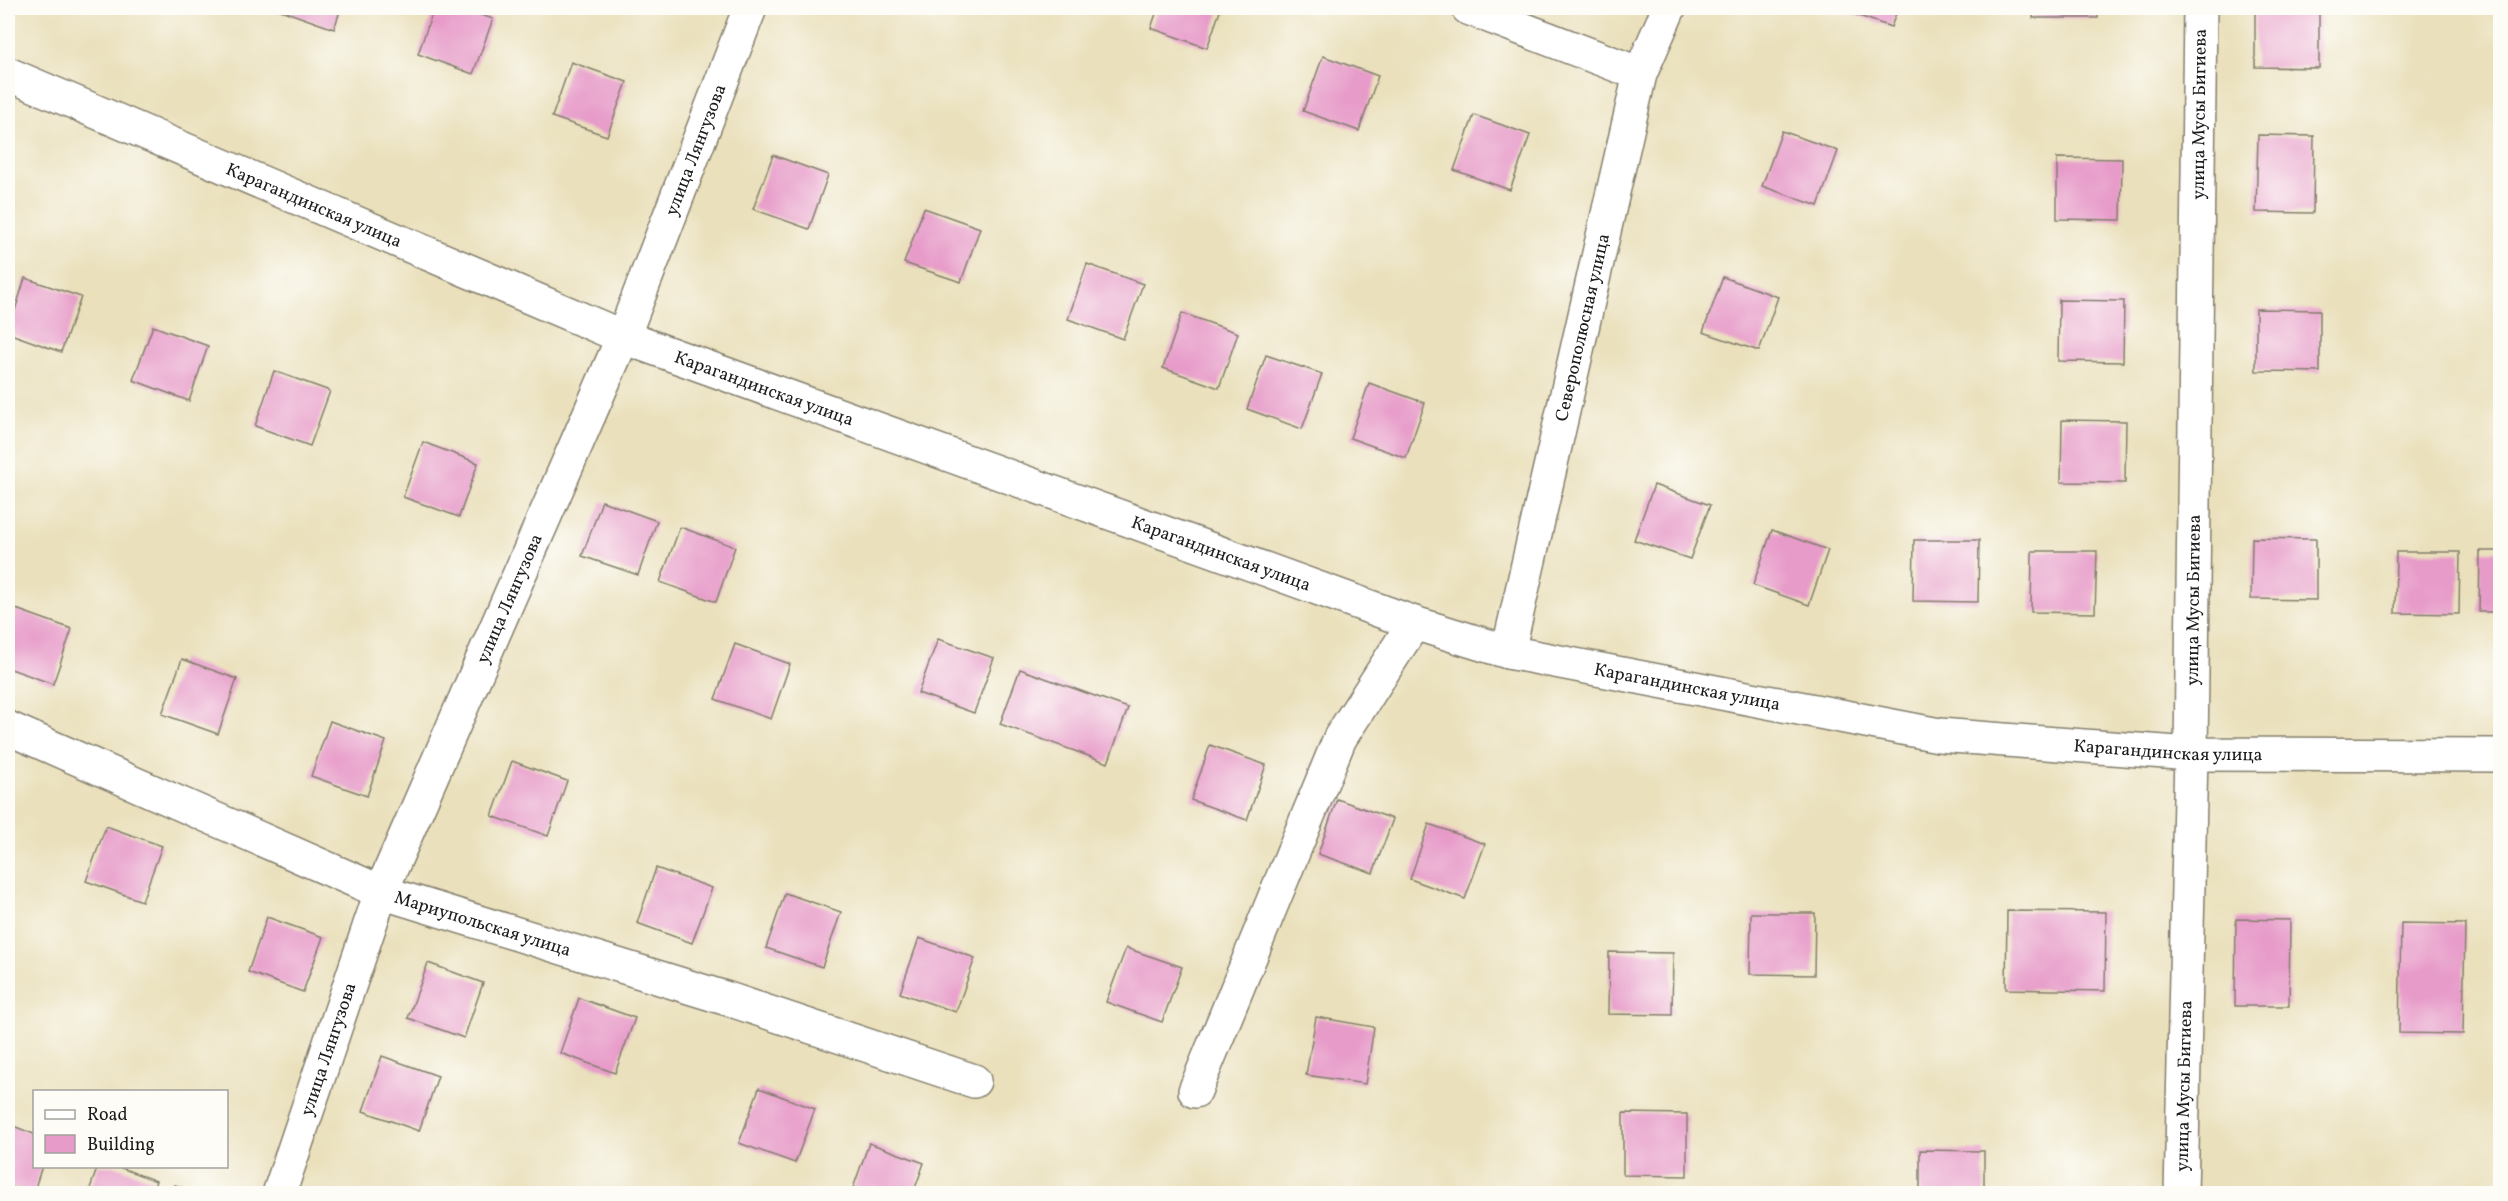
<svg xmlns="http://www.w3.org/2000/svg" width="2508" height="1201" font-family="Vollkorn,serif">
<rect width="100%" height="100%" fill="#fdfcf7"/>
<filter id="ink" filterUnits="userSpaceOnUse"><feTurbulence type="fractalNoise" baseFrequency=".0167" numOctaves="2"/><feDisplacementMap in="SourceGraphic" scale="12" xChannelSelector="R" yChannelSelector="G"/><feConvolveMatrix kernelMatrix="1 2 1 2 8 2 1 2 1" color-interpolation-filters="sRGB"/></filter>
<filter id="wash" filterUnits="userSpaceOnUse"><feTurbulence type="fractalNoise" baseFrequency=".008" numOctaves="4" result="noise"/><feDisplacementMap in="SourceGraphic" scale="24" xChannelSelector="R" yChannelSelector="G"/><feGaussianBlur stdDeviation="1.35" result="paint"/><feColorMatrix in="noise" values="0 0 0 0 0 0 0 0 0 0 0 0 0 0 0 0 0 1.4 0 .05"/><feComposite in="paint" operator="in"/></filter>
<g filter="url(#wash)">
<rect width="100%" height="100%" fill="#eae0bc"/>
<g id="blocks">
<g fill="#e79bc9">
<path d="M275 8H341L334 29Z"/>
<path d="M434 8H460L493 19 473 74 418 54Z"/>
<path d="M1158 8H1221L1207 48 1151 28Z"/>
<path d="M1836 8H1898L1891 27Z"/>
<path d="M2034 8H2098V18H2033Z"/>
<path d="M2255 8H2319V68L2255 67Z"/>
<path d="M1323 56 1378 76 1359 131 1303 111Z"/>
<path d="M571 62 627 82 607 136 552 117Z"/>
<path d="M1474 115 1530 135 1510 190 1454 170Z"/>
<path d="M1782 131 1838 151 1818 206 1762 186Z"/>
<path d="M2258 135 2314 136 2313 213 2256 212Z"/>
<path d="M773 155 828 175 809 229 753 209Z"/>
<path d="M2057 158 2122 159 2121 220 2057 219Z"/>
<path d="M924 208 980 228 961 282 904 263Z"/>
<path d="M1087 264 1143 284 1123 339 1068 319Z"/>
<path d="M1723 277 1778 297 1759 351 1703 332Z"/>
<path d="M25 278 81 297 61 352 8 333Z"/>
<path d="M2059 300 2124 301 2123 362 2058 361Z"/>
<path d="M2256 309 2320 310V372L2256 371Z"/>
<path d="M1182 313 1238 333 1219 388 1163 368Z"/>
<path d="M153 326 208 346 189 401 133 380Z"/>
<path d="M1266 355 1322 374 1302 429 1247 409Z"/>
<path d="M274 371 330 391 310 446 255 426Z"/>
<path d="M1369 383 1425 403 1406 458 1350 438Z"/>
<path d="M2062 420 2126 421 2125 483 2061 482Z"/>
<path d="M423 442 478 463 459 517 403 497Z"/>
<path d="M1654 485 1710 505 1690 559 1634 540Z"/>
<path d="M602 501 657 521 638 575 582 556Z"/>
<path d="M680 527 735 547 716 602 660 582Z"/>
<path d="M1772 530 1828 550 1809 605 1753 585Z"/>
<path d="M2252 538 2316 539V600L2251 599Z"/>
<path d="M1914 540H1979L1978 602 1913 601Z"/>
<path d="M2032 551H2097L2095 613 2031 612Z"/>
<path d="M2480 551H2500V612H2479Z"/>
<path d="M2396 552H2460L2459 614 2395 613Z"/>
<path d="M16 609 72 629 53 684 8 668V634Z"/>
<path d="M938 639 994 658 974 713 918 693Z"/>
<path d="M735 644 790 664 771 719 715 699Z"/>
<path d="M182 659 237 679 218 734 162 714Z"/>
<path d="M1020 669 1128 708 1108 763 1000 724Z"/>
<path d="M330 721 386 741 367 796 311 776Z"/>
<path d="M1210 745 1266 765 1247 820 1191 800Z"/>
<path d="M512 761 567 781 548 836 492 816Z"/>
<path d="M1337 799 1393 819 1373 873 1318 854Z"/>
<path d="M1429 824 1485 844 1465 899 1410 879Z"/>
<path d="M106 826 162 846 142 901 86 881Z"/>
<path d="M656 868 712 888 692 943 637 923Z"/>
<path d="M785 893 841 912 822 967 766 948Z"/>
<path d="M2007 911 2106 912 2105 991 2006 989Z"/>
<path d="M1751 913H1815L1814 975 1750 974Z"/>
<path d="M267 917 323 937 303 992 248 972Z"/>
<path d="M2236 919 2290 920 2289 1006H2235Z"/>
<path d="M2401 923 2465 924 2463 1034 2399 1033Z"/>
<path d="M919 938 975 958 956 1012 900 993Z"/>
<path d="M1126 948 1182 967 1162 1022 1106 1002Z"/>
<path d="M1609 952 1673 953 1672 1015 1608 1014Z"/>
<path d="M428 963 483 983 464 1038 408 1018Z"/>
<path d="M579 998 635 1018 615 1073 560 1053Z"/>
<path d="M1316 1017 1374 1027 1365 1084 1306 1075Z"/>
<path d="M382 1056 438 1076 419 1131 363 1111Z"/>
<path d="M759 1088 815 1109 795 1163 739 1143Z"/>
<path d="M1623 1113 1687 1114V1176L1623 1175Z"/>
<path d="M8 1124 34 1134V1166H42L33 1194 8 1186Z"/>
<path d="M869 1143 924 1163 913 1194H851Z"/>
<path d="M1920 1150 1984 1151V1194H1920Z"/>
<path d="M98 1166H116L156 1181 151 1194H88Z"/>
<path d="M175 1185 199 1193V1194H172Z"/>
</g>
</g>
</g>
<g filter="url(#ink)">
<use href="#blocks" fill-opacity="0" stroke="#837e6c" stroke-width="1.5"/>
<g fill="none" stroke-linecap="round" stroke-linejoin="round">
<defs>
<g id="minor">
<path d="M1468 8 1640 74"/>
<path id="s1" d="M8 74 623 337 1414 623 1508 652 1939 735 2191 754 2500 755"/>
<path id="s2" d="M1508 652 1640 74 1669 8"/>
<path id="s3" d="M8 728 381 892 728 999 974 1081"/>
<path d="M1195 1091 1340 738 1414 623"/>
<path id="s4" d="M279 1194 381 892 623 337 750 8"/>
<path id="s5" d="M2181 1194 2191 754 2200 8"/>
</g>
</defs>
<use href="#minor" stroke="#837e6c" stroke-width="36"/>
<use href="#minor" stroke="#fff" stroke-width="33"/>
</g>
</g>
<g text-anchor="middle" stroke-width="4.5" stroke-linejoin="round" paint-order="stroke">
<g font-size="18" fill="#1c1c1c" stroke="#fdfcf7">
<text dy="6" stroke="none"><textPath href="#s5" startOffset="1080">улица Мусы Бигиева</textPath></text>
<text dy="6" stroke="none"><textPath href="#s4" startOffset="1125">улица Лянгузова</textPath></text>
<text dy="6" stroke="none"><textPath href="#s1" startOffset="333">Карагандинская улица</textPath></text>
<text dy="6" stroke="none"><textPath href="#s2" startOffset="333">Северополюсная улица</textPath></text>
<text dy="6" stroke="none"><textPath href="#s1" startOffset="819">Карагандинская улица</textPath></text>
<text dy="6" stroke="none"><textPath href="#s1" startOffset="1305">Карагандинская улица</textPath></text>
<text dy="6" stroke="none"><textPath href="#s4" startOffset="639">улица Лянгузова</textPath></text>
<text dy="6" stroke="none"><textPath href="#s5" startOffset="594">улица Мусы Бигиева</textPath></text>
<text dy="6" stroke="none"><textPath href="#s1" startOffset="1791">Карагандинская улица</textPath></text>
<text dy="6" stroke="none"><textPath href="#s1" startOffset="2277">Карагандинская улица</textPath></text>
<text dy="6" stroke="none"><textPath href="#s3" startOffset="514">Мариупольская улица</textPath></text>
<text dy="6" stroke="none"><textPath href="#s4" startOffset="153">улица Лянгузова</textPath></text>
<text dy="6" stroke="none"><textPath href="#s5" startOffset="108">улица Мусы Бигиева</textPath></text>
</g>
</g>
<rect width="2508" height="1201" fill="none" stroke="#fdfcf7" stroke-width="30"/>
<rect x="33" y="1090" width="195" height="78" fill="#fdfcf7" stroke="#a3a29f" stroke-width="1.5"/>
<rect x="45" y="1110" width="30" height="9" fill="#ffffff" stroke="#a3a29f" stroke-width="1.5"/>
<text x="87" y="1120" font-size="18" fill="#1c1c1c">Road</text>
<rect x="45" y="1135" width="30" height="18" fill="#e79bc9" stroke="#a3a29f" stroke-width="1.5"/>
<text x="87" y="1150" font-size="18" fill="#1c1c1c">Building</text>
</svg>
